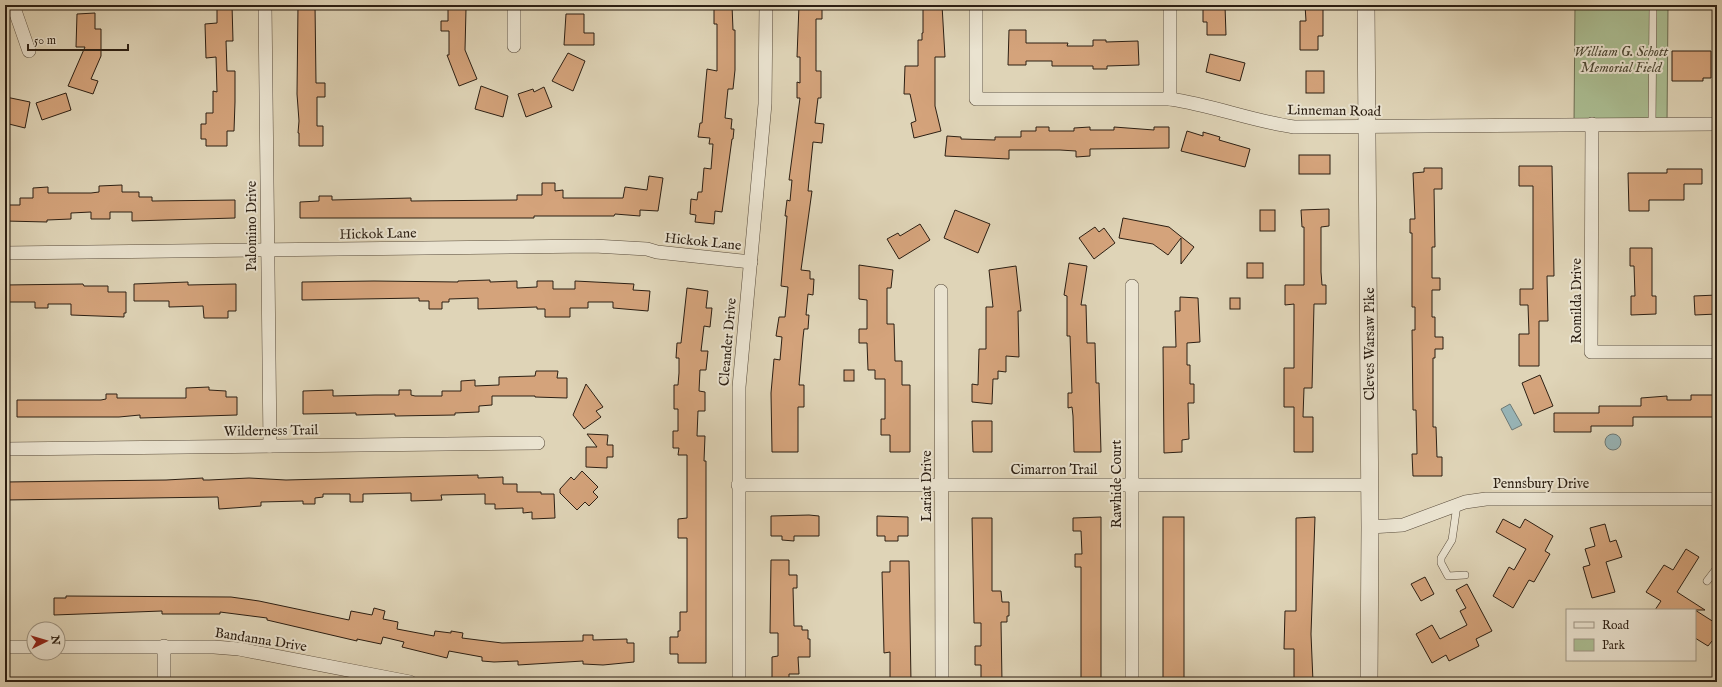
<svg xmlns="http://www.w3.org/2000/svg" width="1722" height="687" font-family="'IM FELL English',serif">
<rect width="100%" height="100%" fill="#dfd4b7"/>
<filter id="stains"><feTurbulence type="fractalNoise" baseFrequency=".005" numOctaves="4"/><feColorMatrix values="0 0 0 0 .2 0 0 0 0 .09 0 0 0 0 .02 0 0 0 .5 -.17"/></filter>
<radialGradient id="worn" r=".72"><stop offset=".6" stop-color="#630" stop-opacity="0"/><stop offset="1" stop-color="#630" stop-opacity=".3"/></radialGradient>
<path fill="#abbe93" stroke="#6c6e53" d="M1575 5H1668L1667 124H1574Z"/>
<g fill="#98b6b9" stroke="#6d7a77">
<path d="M1510 404 1522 425 1512 430 1501 409Z"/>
<circle cx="1613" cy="442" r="8"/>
</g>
<g fill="#d4a37b" stroke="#2c1f13">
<path d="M217 5H232L233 41H226L227 71H235V102L234 131H227V146H206V139H201V124H206V113H213V91L217 92 216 57 206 58 205 24 217 23Z"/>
<path d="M298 5H315L316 83H325V97H317V126H323V146H299V133H298L299 121 297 94Z"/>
<path d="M714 5H732L733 30H735V70L733 89H728L725 118 732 119 731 129H734L733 139H732L722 212 715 211 714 224 695 222 696 215 690 214 691 199 697 200 698 192H702L704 168 711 169 713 144H709L710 138 698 137 700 123H702L707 69 717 71V24H714Z"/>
<path d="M799 5H822V19H816V71H821V98H818L815 123 824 124 822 143 813 142 808 191H812L801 270 810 271V279H814L813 295 808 294 806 315H809L808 329H804L803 338 799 385H804V407H798V452H772L771 393 774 359 780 360 782 337 776 336 779 317H785L788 287 781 286 787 216H785L787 200 790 201 792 180H789L800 98H797V82L800 83V57H797Z"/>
<path d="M923 5H942L945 57H935V106L941 131 914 138 911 123 916 121 910 94H904L905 66H918V40H922V33H923Z"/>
<path d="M1203 5 1225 6 1226 35H1207V22H1203Z"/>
<path d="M1305 5H1323V36H1318V50H1300V21H1306Z"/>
<path d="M448 9H466L465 50 477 79 459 86 447 55H449V31H441V21H448Z"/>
<path d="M95 13V29H101V56L91 79 98 81 93 94 68 86 85 47H76L77 14Z"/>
<path d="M566 14H584V33H594V45H564Z"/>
<path d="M1009 30H1026V43H1068L1067 46H1093V40H1106V42L1138 41 1139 65 1107 66V69H1093V66H1052V61H1026V65H1008Z"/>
<path d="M1672 51H1711V78H1703V81H1672Z"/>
<path d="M568 53 585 61 573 91 552 81Z"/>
<path d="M1210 54 1245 63 1240 81 1206 72Z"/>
<rect x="1306" y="71" width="18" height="22"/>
<path d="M481 86 508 96 503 117 475 109Z"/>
<path d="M544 87 552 107 526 117 518 94 533 89 534 92Z"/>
<path d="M66 93 71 110 42 120 36 103Z"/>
<path d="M6 97 30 102 25 128 5 123Z"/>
<path d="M1036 127H1049V131H1074V128L1090 127V130H1114V127L1154 130V127H1169V148L1090 149V156L1076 157V151L1060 150H1009V159L945 156 947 136 961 137V139L995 140V137H1021V131H1036Z"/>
<path d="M1187 131 1203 136V132L1220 137 1219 140 1250 149 1245 167 1181 151Z"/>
<rect x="1299" y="155" width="31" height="19"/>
<path d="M1519 166H1552L1554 276H1547L1548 321H1539V366H1519V334H1529L1528 305H1520V289H1533V186H1519Z"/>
<path d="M1424 168H1442V189H1434L1435 247H1432V278H1440V290H1432V317H1435V337H1443V349H1435V358H1433V427H1436L1437 457H1442V476H1413L1412 454H1417L1416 410H1413L1412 330H1415V307H1412V233H1410V219H1415L1413 173 1424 172Z"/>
<path d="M1667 169H1702V184H1684V200H1649V211H1629L1628 173H1667Z"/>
<path d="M649 176 663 178 658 211 640 210V216L615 214 614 216H534V218H300V202L319 201V196H332V200L411 198V201L517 200V195H542V183H555V191L563 190V198H623L625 187 647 190Z"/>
<path d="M122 185V192H139V197H152V201L235 200V218L132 221V212H110V219H91V212L71 213V219L47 220V222L5 221V205H20V198H33V188L48 187V193H91L99 192V186Z"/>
<path d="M1329 209V226L1321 227V272L1322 285H1326V304H1314L1312 388H1304L1303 417H1313V452H1294V407H1284V368H1294V304L1285 305V285H1304V227H1302L1301 210Z"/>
<path d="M955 210 990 224 978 253 944 238Z"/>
<rect x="1260" y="210" width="15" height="21"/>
<path d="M1123 218 1169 227 1194 247 1181 264V238L1168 255 1153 244 1119 238Z"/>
<path d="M920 224 930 240 899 259 887 239 898 233 900 236Z"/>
<path d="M1095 227 1099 232 1104 228 1115 243 1094 259 1079 238Z"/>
<path d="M1630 248H1652V296H1656V314L1631 315V296H1635L1634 266H1630Z"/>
<path d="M1069 263 1087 266 1081 305H1086L1087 343H1095L1096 383H1099L1101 452H1074L1073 416 1072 407 1068 408V393H1072L1070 336H1067V296L1064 295Z"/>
<rect x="1247" y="263" width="16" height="15"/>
<path d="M859 265 893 270 891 288H887V324H894L895 361H902V385H910V452H890V435H881V419H885V379H875V370H868L867 343H859V329H867V300L859 299Z"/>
<path d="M1016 266 1021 311H1018L1019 357 1006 356V372L998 371V379H993L992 404 972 402V384L978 385 979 349H986V307H993L989 270Z"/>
<path d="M490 280V282L517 281V288L537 287V281H553V289H575V281L634 284 633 290 650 291 648 311 613 308V302H588V308H570V317H545V309H537V307L478 309V298L449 299V302H442V309H429V301H419V298L302 300V282L374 281 458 282V281Z"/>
<path d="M188 282V285L236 284V311H228V318H204L203 306 169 307V301H134V284Z"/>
<path d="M83 284 84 286H108V292H126V313H124V317L71 315V304H48V308H35V302H5V285Z"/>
<path d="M687 288 708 291 706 308H712L710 327 704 326 701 351H708L706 370H700L699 391 705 392V411H698L697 436H705L704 461H706V663H678V654H670V637H678V631H680V612H687V538H678V519L687 518V455H678L679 448H673V431H678V409H674V385H678L679 373V358H676L677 343H681Z"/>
<path d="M1717 295V314L1695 315 1694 296Z"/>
<path d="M1180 297 1198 298 1200 342 1187 343V365H1190V384H1194V403H1188L1189 439 1182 440V452L1164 453 1163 347H1176L1175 311H1180Z"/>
<rect x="1230" y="298" width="10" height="11"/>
<rect x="844" y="370" width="10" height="11"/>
<path d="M536 371H558L557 378H567V398L535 397V396H492V405L479 406V412L455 413V415L395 416V414L356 415V413L303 414V391L333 390V396L375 395H399V390H411V395L415 396H442V391H461V381L475 380V386L499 385V377L535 376Z"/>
<path d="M1540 375 1553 406 1534 414 1522 383Z"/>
<path d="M586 384 603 407 596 411 601 417 584 429 573 415Z"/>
<path d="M209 387V390L226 391V397H237V415L140 418V415L119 417H17V400H101L106 399V394H117V398H186V388Z"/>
<path d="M1691 395H1717V417H1633V426H1591V432H1554V413H1599V406H1641V398L1667 396V400H1691Z"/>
<path d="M972 421H992V452H973Z"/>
<path d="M587 434 608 435 607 445H613V457H607V468L586 467V447H597Z"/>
<path d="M582 471 598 487 593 492 598 497 589 506 585 502 577 510 560 493V489L571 477 574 480Z"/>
<path d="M478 475V478L503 477V484H517V492H541V494H554L555 518 532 519V512L523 513V508L495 509V504H485V494L441 495 442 500 411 501V493L363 494V502H350V494H323V497L315 498V504H303V501L261 502V506L219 509 218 497 5 500V482L166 480 203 478V480H209L249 478 286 480Z"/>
<path d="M809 515 819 516V536H794V541L782 540V536H771V516Z"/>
<path d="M877 516 908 517V536H898V541H885V536H877Z"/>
<path d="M1101 517V682H1081V567H1075V554H1082L1081 531H1073V518Z"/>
<rect x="1163" y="517" width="21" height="165"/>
<path d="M1315 517 1311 634 1313 682H1294V649H1284L1285 611H1296V518Z"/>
<path d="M972 518H992V591H1001L1002 602H1009V616H1007V622H1001L1002 682H981V665H975V646H981V623H974Z"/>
<path d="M1503 519 1520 528 1525 519 1553 536 1545 551 1550 554 1534 582 1529 580 1513 608 1493 596 1509 567 1514 570 1526 549 1496 532Z"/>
<path d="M1605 524 1610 542 1616 540 1622 557 1606 562 1615 592 1592 598 1583 567 1590 565 1585 549 1595 546 1590 528Z"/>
<path d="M1686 549 1699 557 1677 592 1705 610H1655L1661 601 1646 592 1664 565 1673 570Z"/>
<path d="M771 560H789V575H797V588H793L794 626H802V630H808V639H810V657H798L799 674H789V682H772V657L778 656V633H770Z"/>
<path d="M890 561H909L911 682H890V652L884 653 882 572H890Z"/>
<path d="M1425 577 1434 594 1421 601 1411 584Z"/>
<path d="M1467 584 1492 631 1476 639 1479 646 1449 661 1446 655 1432 663 1416 634 1432 625 1440 639 1467 625 1460 611 1466 608 1456 590Z"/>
<path d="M66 596 231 597 259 601 349 620 351 611 372 615 374 608 385 611 383 619 398 622 397 629 434 636 435 631 451 633V631L463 633 462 638 502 643 583 641V635H593V640L627 639V643H634V662L603 665 583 664V661L518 665V661L494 662 482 661V657L449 651 447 658 402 647 404 642 383 637 381 644 357 639V641L267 620V618L220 612V614H162V611L54 615V598H66Z"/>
<path d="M1695 610 1717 624V644L1712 641 1708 646 1695 638Z"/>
</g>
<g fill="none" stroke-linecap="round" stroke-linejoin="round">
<defs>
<g id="service">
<path d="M1652 124 1653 5"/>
<path d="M1457 505 1452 540 1441 558V563L1448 576 1465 575"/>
<path d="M1707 581 1717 568"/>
</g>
<g id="minor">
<path d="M13 5 29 51"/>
<path d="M265 5 270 446"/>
<path d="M514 5V46"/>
<path d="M976 5V99H1170C1212 105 1252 121 1294 127L1717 124"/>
<path d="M1170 5V99"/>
<path d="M1592 124 1591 352H1717"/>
<path d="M5 253 594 246 647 249 657 252 751 262"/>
<path d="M1132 286V682"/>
<path d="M941 291 942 682"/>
<path d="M5 449 538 443"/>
<path d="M738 485H1369"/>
<path d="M1370 527 1403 525 1465 502 1486 499H1717"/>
<path d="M164 646V682"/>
<path d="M5 647H34"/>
<path d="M58 647H214L239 649 410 682"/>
<path d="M739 682V387L765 104 766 5"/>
</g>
<path id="tertiary" d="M1366 5 1370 527 1369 682"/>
</defs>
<use href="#service" stroke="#594c3c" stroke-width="8"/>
<use href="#minor" stroke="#594c3c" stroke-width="14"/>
<use href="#tertiary" stroke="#594c3c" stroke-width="18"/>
<use href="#service" stroke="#eae3d0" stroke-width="7"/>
<use href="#minor" stroke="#eae3d0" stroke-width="13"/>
<use href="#tertiary" stroke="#eae3d0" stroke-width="17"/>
</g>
<g text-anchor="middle" stroke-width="4" stroke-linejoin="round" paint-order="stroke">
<g font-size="14" font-style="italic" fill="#4c4733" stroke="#eae3d0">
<text x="1621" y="56">William G. Schott<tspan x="1621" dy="16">Memorial Field</tspan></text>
</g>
<g font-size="14" fill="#2c1f13" stroke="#eae3d0">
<text transform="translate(1334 110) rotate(1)" y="5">Linneman Road</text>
<text transform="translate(251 226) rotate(-90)" y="5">Palomino Drive</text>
<text transform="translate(378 233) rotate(-1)" y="5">Hickok Lane</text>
<text transform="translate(703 241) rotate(6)" y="5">Hickok Lane</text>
<text transform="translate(1576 301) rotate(-90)" y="5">Romilda Drive</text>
<text transform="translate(727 342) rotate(-85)" y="5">Cleander Drive</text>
<text transform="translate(1369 344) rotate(-90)" y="5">Cleves Warsaw Pike</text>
<text transform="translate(271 430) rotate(-1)" y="5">Wilderness Trail</text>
<text x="1054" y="474">Cimarron Trail</text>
<text x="1541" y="488">Pennsbury Drive</text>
<text transform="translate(1116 484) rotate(-90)" y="5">Rawhide Court</text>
<text transform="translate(926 486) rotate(-90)" y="5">Lariat Drive</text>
<text transform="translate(261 639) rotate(9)" y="5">Bandanna Drive</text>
</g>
</g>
<rect width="1722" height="687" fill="none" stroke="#dfd4b7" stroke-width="20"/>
<rect x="6" y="6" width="1710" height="675" fill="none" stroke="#2c1f13" stroke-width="2"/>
<rect x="10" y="10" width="1702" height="667" fill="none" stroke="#2c1f13"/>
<rect x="1566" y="609" width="130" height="52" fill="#eae3d0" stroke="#9e9584"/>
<rect x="1574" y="622" width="20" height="6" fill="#eae3d0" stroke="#9e9584"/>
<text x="1602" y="629" font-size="12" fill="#2c1f13">Road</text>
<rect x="1574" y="639" width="20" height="12" fill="#abbe93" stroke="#9e9584"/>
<text x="1602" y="649" font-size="12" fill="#2c1f13">Park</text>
<g transform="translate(46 641) rotate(85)"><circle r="19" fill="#eae3d0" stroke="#9e9584"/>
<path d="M0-3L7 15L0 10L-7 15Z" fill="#8f2418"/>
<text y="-6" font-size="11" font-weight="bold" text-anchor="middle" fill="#2c1f13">N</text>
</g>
<path d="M28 44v6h100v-6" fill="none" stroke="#2c1f13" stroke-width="2"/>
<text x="34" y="44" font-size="12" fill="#2c1f13" stroke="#eae3d0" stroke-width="3" paint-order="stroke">50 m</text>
<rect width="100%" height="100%" filter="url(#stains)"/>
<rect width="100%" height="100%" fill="url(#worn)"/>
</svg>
